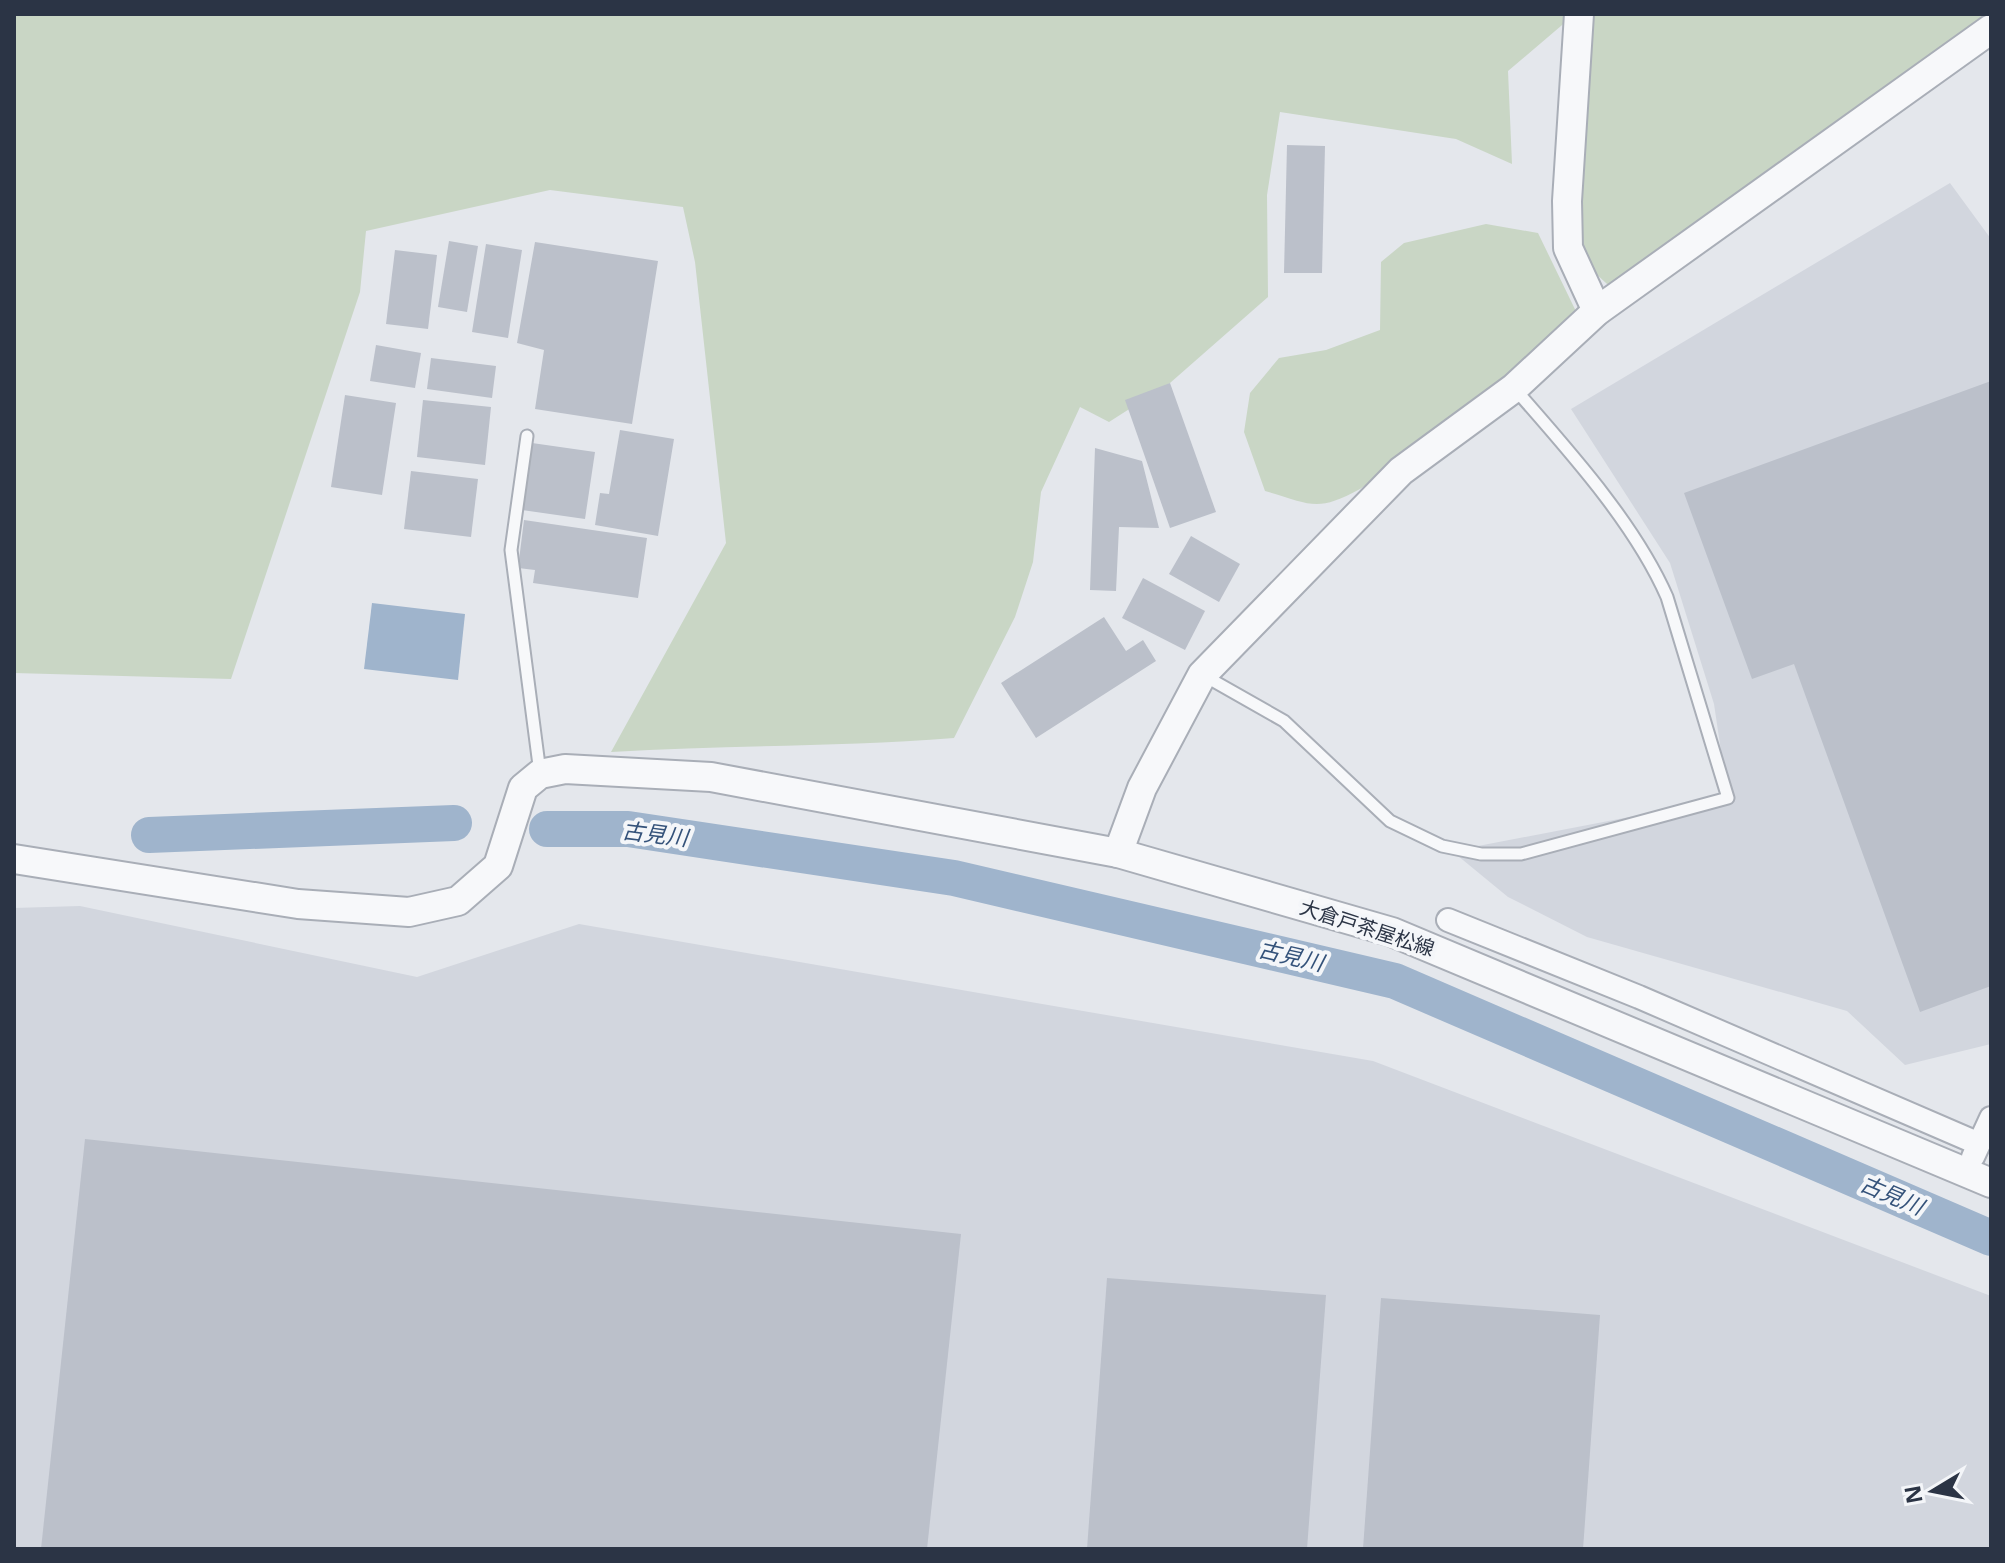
<svg xmlns="http://www.w3.org/2000/svg" width="2005" height="1563" font-family="'Open Sans','Noto Sans JP',sans-serif">
<rect width="100%" height="100%" fill="#e4e7ec"/>
<g fill="#d2d6de">
<path d="M1950 183 1991 239V1044L1905 1065 1847 1011 1587 937 1508 897 1452 851 1728 798 1714 704 1670 563 1571 409Z"/>
<path d="M80 906 417 977 579 924 1373 1061 1991 1296V1549H14V908Z"/>
</g>
<g fill="#c9d6c5">
<path d="M14 14H1575L1508 71 1512 164 1456 139 1280 112 1267 195 1268 297 1170 383 1109 422 1080 407 1041 492 1033 562 1015 617 954 738C840 747 725 745 611 752L726 543 695 262 683 207 550 190 366 231 360 292 231 679 14 673Z"/>
<path d="M1582 14H1991V29L1619 295 1568 248Z"/>
<path d="M1486 224 1538 233 1586 332 1360 489C1316 513 1311 504 1265 491L1244 432 1250 393 1279 358 1326 350 1380 330 1381 262 1404 243Z"/>
</g>
<path fill="#9fb4cc" d="M372 603 465 614 458 680 364 669Z"/>
<g fill="none" stroke-linecap="round" stroke-linejoin="round">
<g stroke="#9fb4cc" stroke-width="36">
<path d="M547 829H628L954 878 1395 981 1991 1238"/>
<path d="M149 835 454 823"/>
</g>
</g>
<g fill="#bbc0ca">
<path d="M1287 145 1325 146 1322 273H1284Z"/>
<path d="M449 241 478 246 467 312 438 307Z"/>
<path d="M535 242 658 261 632 424 535 409 544 350 517 343Z"/>
<path d="M486 244 522 250 508 338 472 332Z"/>
<path d="M395 250 437 255 428 329 386 324Z"/>
<path d="M376 345 421 353 415 388 370 381Z"/>
<path d="M431 358 496 366 492 398 427 389Z"/>
<path d="M1991 381V986L1920 1012 1794 664 1752 679 1684 493Z"/>
<path d="M1170 383 1216 512 1170 528 1125 400Z"/>
<path d="M345 395 396 403 382 495 331 487Z"/>
<path d="M423 400 491 407 485 465 417 457Z"/>
<path d="M620 430 674 439 658 536 595 525 600 493 609 494Z"/>
<path d="M532 443 595 452 585 519 522 510Z"/>
<path d="M1095 448 1142 461 1159 528 1119 527 1116 591 1090 590Z"/>
<path d="M411 471 478 479 471 537 404 529Z"/>
<path d="M524 520 647 538 638 598 533 583 535 570 518 568Z"/>
<path d="M1191 536 1240 564 1219 602 1169 574Z"/>
<path d="M1143 578 1205 611 1185 650 1122 618Z"/>
<path d="M1104 617 1126 651 1143 640 1156 661 1036 738 1001 683Z"/>
<path d="M85 1139 961 1234 927 1549H41Z"/>
<path d="M1107 1278 1326 1295 1307 1549H1087Z"/>
<path d="M1381 1298 1600 1315 1583 1549H1363Z"/>
</g>
<g fill="none" stroke-linecap="round" stroke-linejoin="round">
<defs>
<g id="service">
<path d="M527 436 511 550 540 773"/>
<path d="M1203 675 1284 721 1390 821 1442 846 1481 854H1521L1728 798 1667 597C1634 522 1568 450 1514 388"/>
</g>
<g id="minor">
<path d="M1448 920 1639 997 1977 1143"/>
<path d="M1973 1157 1991 1118"/>
</g>
<g id="tertiary">
<path d="M1579 14 1567 201 1568 248 1597 311"/>
<path d="M1118 853 1142 788 1202 675 1401 471 1514 388 1597 311 1991 29"/>
<path d="M14 859 298 904 409 912 458 901 498 866 523 788 540 774 565 769 711 777 1118 853 1392 932 1991 1183"/>
</g>
</defs>
<use href="#service" stroke="#a9aeb7" stroke-width="15"/>
<use href="#minor" stroke="#a9aeb7" stroke-width="26"/>
<use href="#tertiary" stroke="#a9aeb7" stroke-width="32"/>
<use href="#service" stroke="#f7f8fa" stroke-width="11"/>
<use href="#minor" stroke="#f7f8fa" stroke-width="22"/>
<use href="#tertiary" stroke="#f7f8fa" stroke-width="28"/>
</g>
<g text-anchor="middle" stroke-width="8" stroke-linejoin="round" paint-order="stroke">
<g font-size="20" fill="#2b3445" stroke="#f4f6f9">
<text transform="translate(1367 928) rotate(18)" y="7">大倉戸茶屋松線</text>
</g>
<g font-size="22" font-style="italic" fill="#34527a" stroke="#f4f6f9">
<text transform="translate(655 834) rotate(7)" y="8">古見川</text>
<text transform="translate(1291 956) rotate(13)" y="8">古見川</text>
<text transform="translate(1892 1195) rotate(23)" y="8">古見川</text>
</g>
</g>
<rect width="2005" height="1563" fill="none" stroke="#2b3445" stroke-width="32"/>
<g transform="translate(1933 1491) rotate(260)" stroke="#f4f6f9" stroke-width="6" paint-order="stroke">
<path d="M0-6L14 30L0 20L-14 30Z" fill="#2b3445"/>
<text y="-12" font-size="22" font-weight="bold" text-anchor="middle" fill="#2b3445">N</text>
</g>
</svg>
